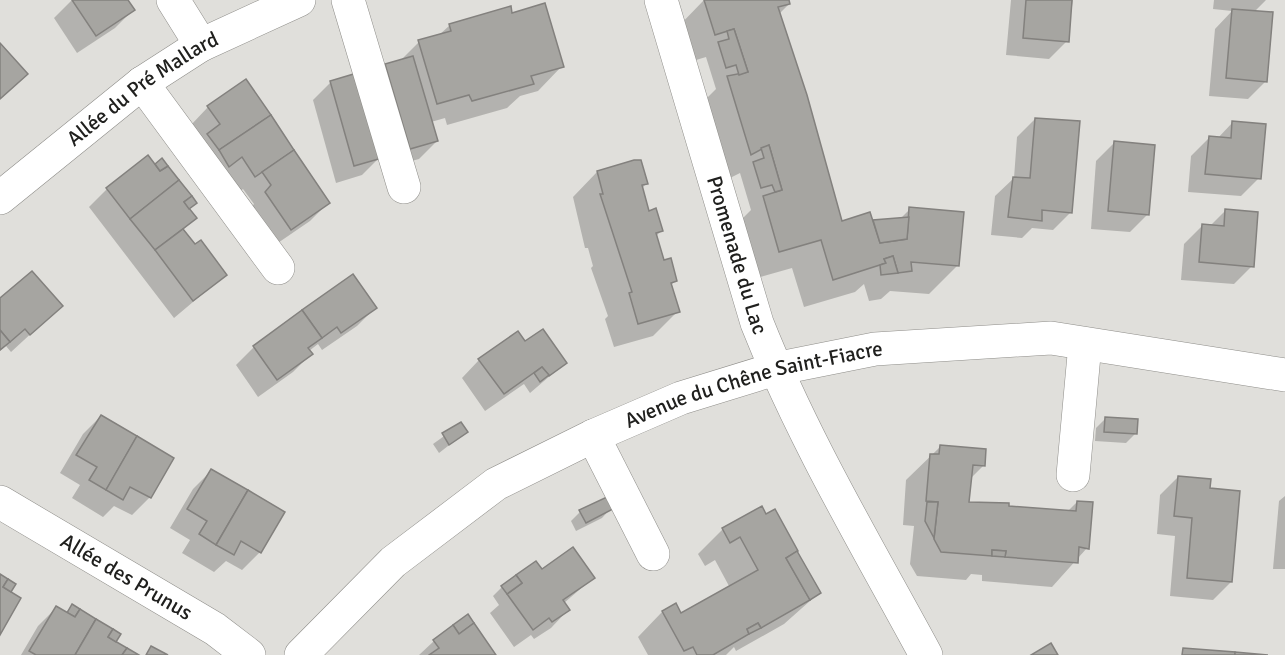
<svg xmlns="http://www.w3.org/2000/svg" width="1285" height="655" font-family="Signika,sans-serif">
<rect width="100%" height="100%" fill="#e0dfdb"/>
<g fill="#0003">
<path d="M72 0H127L133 10 115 28 77 53 54 18Z"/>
<path d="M704 0H787L789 4 779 14 841 223H872L900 219 910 209 958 265 929 294 890 291 881 299 869 301 864 284 855 292 804 307 792 268 750 280 735 226 751 210 740 173 722 182 699 106 716 89 706 57 686 63 676 29Z"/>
<path d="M1011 0H1073L1067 41 1049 59 1006 55Z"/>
<path d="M1214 0H1266L1254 12 1266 81 1248 99 1209 96 1215 29 1232 11 1213 9Z"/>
<path d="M450 25 562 66 538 91 520 96 507 108 447 125 445 118 431 122 437 141 419 159 393 166 368 84 386 66 399 62 419 42 438 36Z"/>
<path d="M331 82 380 157 362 175 336 183 313 100Z"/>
<path d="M208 107 328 203 310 221 272 247 248 211 254 204 243 189 236 194 191 125Z"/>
<path d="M1035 119 1071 212 1053 230 1032 228 1022 238 991 235 995 196 1014 178 1017 137Z"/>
<path d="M1233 122 1259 178 1241 196 1188 192 1191 156 1209 138 1217 139Z"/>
<path d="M1114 143 1148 214 1130 232 1091 229 1096 161Z"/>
<path d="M162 160 195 203 188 210 195 218 183 230 194 246 225 275 174 318 89 207 107 189Z"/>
<path d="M640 161 647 183 641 189 648 212 661 231 655 237 663 262 676 280 670 286 678 311 653 336 614 347 605 319 608 316 591 268 593 266 588 248H585L573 197 597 172Z"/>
<path d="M1226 210 1252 266 1234 284 1181 280 1184 244 1202 226H1210Z"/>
<path d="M353 276 375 308 357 326 322 350 318 344 309 351 311 354 293 372 258 397 236 365 254 347Z"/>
<path d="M0 300 61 306 11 352 6 346 0 351Z"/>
<path d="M525 343 565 363 530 393 524 384 485 411 462 378 479 360Z"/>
<path d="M101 416 172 458 150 497 132 515 114 506 103 517 72 498 80 485 60 473 83 434Z"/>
<path d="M1106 418 1135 434 1126 443 1095 441 1096 428Z"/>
<path d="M461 424 466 432 439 453 433 444Z"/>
<path d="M940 447 984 465 970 479 968 504 1067 512 1077 502 1087 548 1052 587 982 581V575L971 574 966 580 917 576 910 564 914 526 903 525 906 480Z"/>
<path d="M211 471 260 552 242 570 226 561 214 572 182 553 190 540 170 528 193 489Z"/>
<path d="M1178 477 1208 490 1231 582 1213 600 1170 596 1175 536 1157 534 1160 495Z"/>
<path d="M1285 496V569H1273L1279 501Z"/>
<path d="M606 499 611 508 602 518 576 531 571 521 580 512Z"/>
<path d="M762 508 819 593 784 624 736 651 734 647 726 655H648L638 637 662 612 675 605 681 615 729 586 715 560 705 566 698 554 723 529Z"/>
<path d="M541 571 593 578 564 603 568 610 551 628 534 639 531 635 514 647 490 613 499 605 493 596 502 587Z"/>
<path d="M72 606 114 642 136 655H21L38 626 56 608 65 613Z"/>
<path d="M434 641 494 655H419Z"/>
</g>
<g fill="#a6a5a1" stroke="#83817e" stroke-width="1.5">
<path d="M72 0H128L135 10 96 36Z"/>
<path d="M704 0H789L790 4 778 7 807 95 842 221 870 212 880 243 907 239 909 207 964 212 959 266 911 262 912 271 898 273 893 256 884 259 886 263 833 280 821 240 779 252 763 196 782 190 769 145 751 155 727 76 748 72 734 29 715 35Z"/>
<path d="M1026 0H1072L1069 42 1023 38Z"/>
<path d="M545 3 564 67 531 76 534 84 472 101 469 95 437 104 418 40 451 31 449 24 511 6 512 13Z"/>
<path d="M1232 9 1273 12 1267 82 1226 78Z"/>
<path d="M734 29 748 72 739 75 736 65 726 68 718 42 729 39 727 31Z"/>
<path d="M0 43 28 74 0 99Z"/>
<path d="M413 56 438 141 410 149 385 64Z"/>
<path d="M357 73 382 158 354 166 330 81Z"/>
<path d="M246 79 271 115 219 150 207 134 220 124 207 106Z"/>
<path d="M271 115 294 150 255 177 242 157 229 167 219 150Z"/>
<path d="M1035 118 1080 121 1072 213 1042 210V221L1008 217 1013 177 1030 178Z"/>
<path d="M1232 121 1266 124 1261 179 1205 174 1209 136 1231 138Z"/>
<path d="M1114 141 1155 145 1149 215 1108 211Z"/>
<path d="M769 145 782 190 775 192 772 185 761 188 753 162 764 158 761 148Z"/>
<path d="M294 150 330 203 291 230 265 192 271 185 262 172Z"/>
<path d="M148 155 160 171 168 166 179 180 130 219 106 188Z"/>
<path d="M162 158 168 166 160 171 155 164Z"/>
<path d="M634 160H641L648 184 642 185 649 211 656 208 663 231 656 233 664 260 671 258 677 281 671 283 680 312 638 324 629 293 632 292 600 194H603L597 171Z"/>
<path d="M179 180 192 196 184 202 197 218 155 250 130 219Z"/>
<path d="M192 196 197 203 189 209 184 202Z"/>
<path d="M1225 209 1258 212 1254 267 1199 262 1202 224 1224 226Z"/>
<path d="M909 217 907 239 880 243 873 220Z"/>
<path d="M183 229 195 244 201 240 227 275 193 301 155 250Z"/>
<path d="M893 256 898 273 881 275 880 265 886 263 884 259Z"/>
<path d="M32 271 63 306 30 335 25 329 10 342 0 330V298Z"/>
<path d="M353 274 377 308 341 333 337 327 322 338 302 310Z"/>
<path d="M302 310 322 338 308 348 313 354 277 380 253 346Z"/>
<path d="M543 329 567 363 549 376 542 367 504 394 478 359 518 331 525 341Z"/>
<path d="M0 330 10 342 0 350Z"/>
<path d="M542 367 549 375 540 382 534 373Z"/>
<path d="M101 415 137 436 106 490 89 480 97 467 76 455Z"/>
<path d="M1105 417 1138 419 1137 434 1104 432Z"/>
<path d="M461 422 468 432 449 445 442 433Z"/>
<path d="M137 436 174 458 151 498 130 487 123 500 106 490Z"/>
<path d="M940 445 986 449 985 466 973 465 969 502 1009 503V506L1076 511 1077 501 1093 502 1089 549 1079 547 1078 563 1005 557 1006 551 992 550V556L941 552 934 539 938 502 926 501 930 454H939Z"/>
<path d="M211 469 248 490 216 545 199 534 207 521 187 509Z"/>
<path d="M1178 476 1211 479 1210 488 1240 491 1232 582 1187 578 1192 518 1174 516Z"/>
<path d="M248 490 285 512 261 553 241 541 234 555 216 545Z"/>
<path d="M607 497 613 509 586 523 579 510Z"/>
<path d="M927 502H938L934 538 925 521Z"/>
<path d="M762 506 766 514 775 509 798 551 786 558 810 600 761 628 758 623 747 629 749 634 713 655H697L693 647 684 651 662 611 676 603 681 613 758 570 740 537 730 543 722 528Z"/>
<path d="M573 547 595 578 563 600 570 610 552 622 549 618 533 630 507 594 522 583 516 575 536 561 542 569Z"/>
<path d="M992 550 1006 551 1005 557 992 556Z"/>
<path d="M797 551 821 593 810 600 786 558Z"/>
<path d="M0 574 8 579 3 587 21 598 0 635Z"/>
<path d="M516 575 522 583 507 594 501 586Z"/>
<path d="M8 579 16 584 11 592 3 587Z"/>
<path d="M72 604 80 609 75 617 67 613Z"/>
<path d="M56 606 75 617 80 609 96 619 75 655H36L29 651Z"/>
<path d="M468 614 474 623 459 634 453 625Z"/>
<path d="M96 619 113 629 108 637 127 648 122 655H75Z"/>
<path d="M474 623 496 655H429L439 648 433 640 453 625 459 634Z"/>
<path d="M758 623 761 628 749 634 747 629Z"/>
<path d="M113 629 121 634 116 642 108 637Z"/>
<path d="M1051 643 1058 655H1031Z"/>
<path d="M151 646 168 655H146Z"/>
<path d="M127 648 139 655H122Z"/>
<path d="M1183 648 1235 652V655H1182Z"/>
<path d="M1235 652 1268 655H1235Z"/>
</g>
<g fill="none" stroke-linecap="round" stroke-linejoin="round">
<defs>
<g id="minor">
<path d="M173 0 201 45"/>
<path d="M348 0 404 187"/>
<path id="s1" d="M661 0 757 323C803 439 867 546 926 655"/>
<path d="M142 83 278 268"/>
<path id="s2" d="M0 198 142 83 201 45 299 0"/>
<path d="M593 436 653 554"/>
<path d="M1073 475 1085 344"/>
<path id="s3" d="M0 502 215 629 249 655"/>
<path id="s4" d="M301 655 393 562 496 484 593 436 681 398 775 369 875 349 1051 338 1285 375"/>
</g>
</defs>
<use href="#minor" stroke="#8e8d89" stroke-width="34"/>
<use href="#minor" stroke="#fff" stroke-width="33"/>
</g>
<g text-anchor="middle" stroke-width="5" stroke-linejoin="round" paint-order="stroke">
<g font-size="21" fill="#20201e" stroke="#fff">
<text dy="7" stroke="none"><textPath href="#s2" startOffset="180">Allée du Pré Mallard</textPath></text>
<text dy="7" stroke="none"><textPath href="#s1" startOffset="266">Promenade du Lac</textPath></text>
<text dy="7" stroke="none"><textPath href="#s4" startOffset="538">Avenue du Chêne Saint-Fiacre</textPath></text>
<text dy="7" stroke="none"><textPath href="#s3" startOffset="147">Allée des Prunus</textPath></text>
</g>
</g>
</svg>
